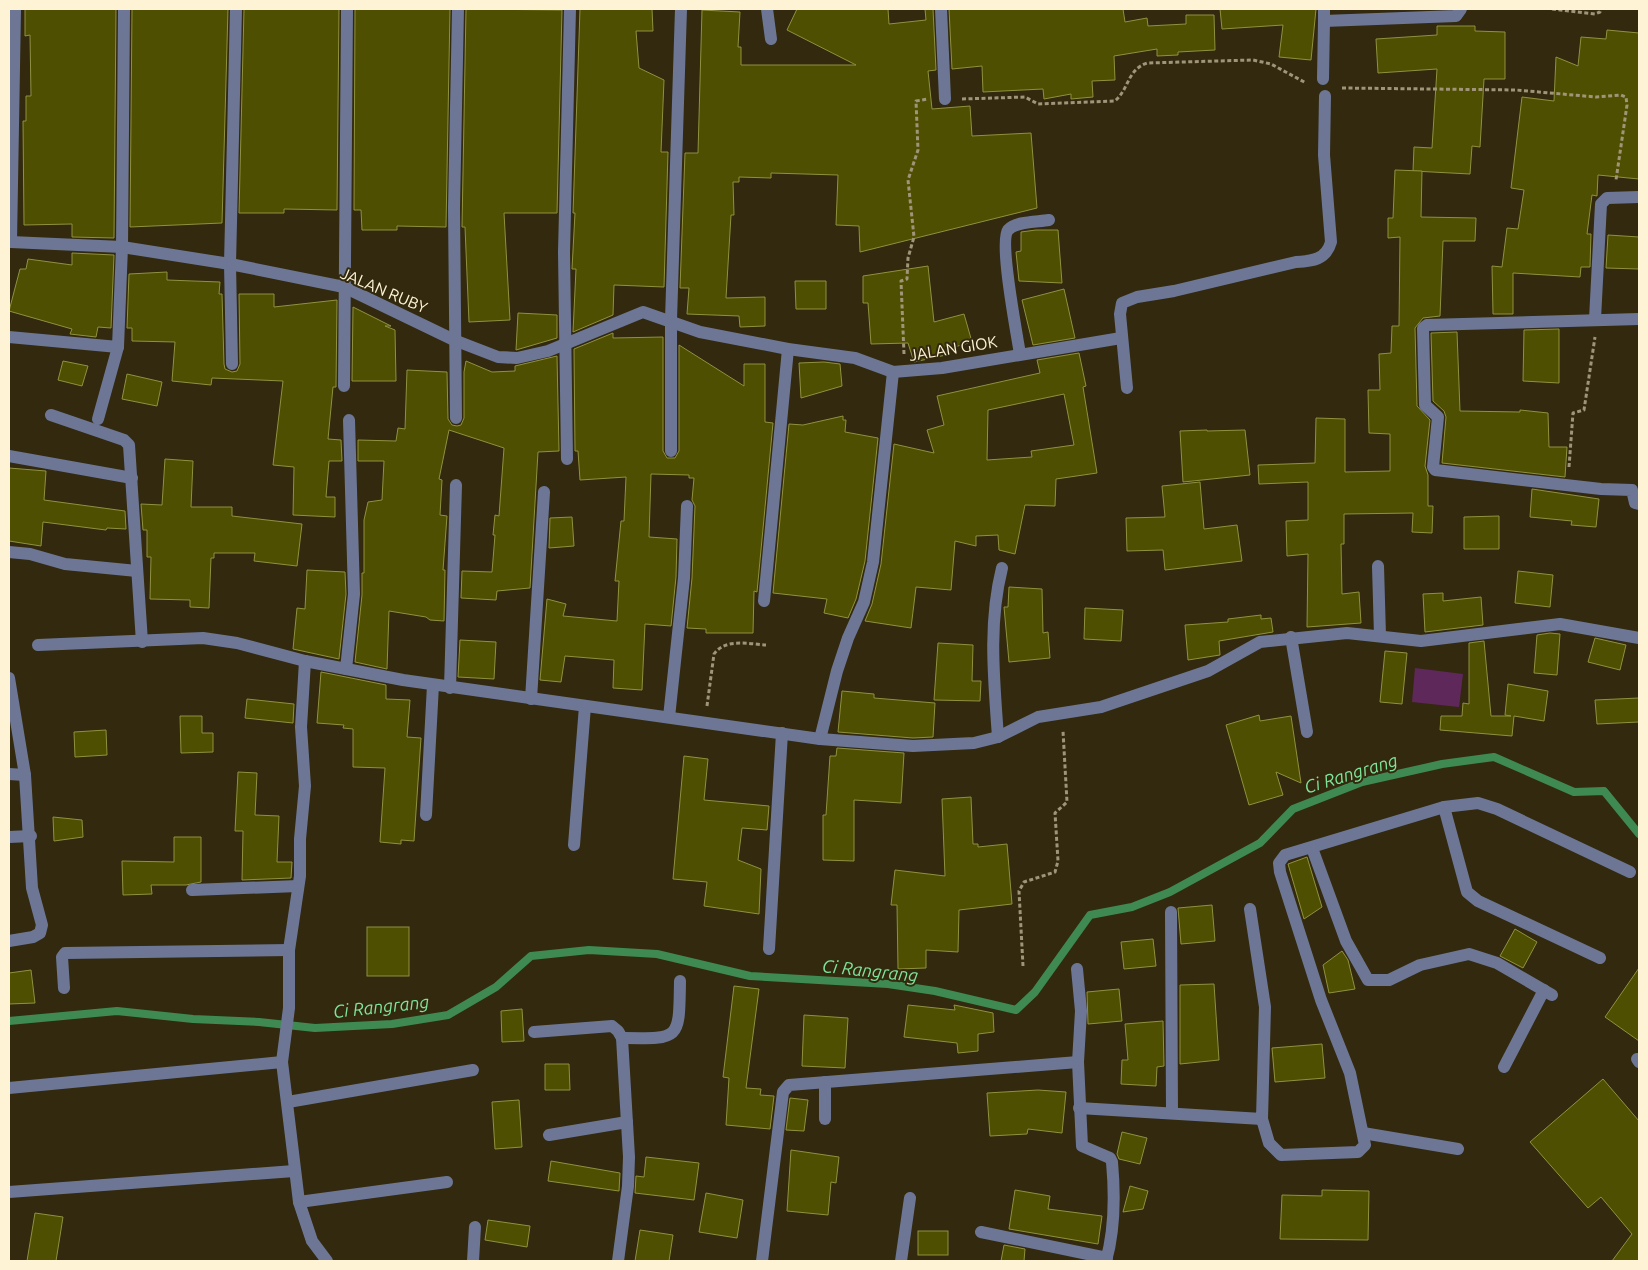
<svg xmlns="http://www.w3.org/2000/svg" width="1648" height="1270" font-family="Ubuntu,sans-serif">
<rect width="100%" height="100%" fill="#32290f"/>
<path fill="#5f285b" d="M1415 668 1463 674 1459 707 1412 702Z"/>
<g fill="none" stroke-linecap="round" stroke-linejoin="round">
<path stroke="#3f8a53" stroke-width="8" d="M9 1021 117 1011 193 1019 259 1022 315 1028 392 1024 448 1015 496 987 531 956 589 950 657 954 750 976 888 984 935 991 1016 1010 1035 992 1090 915 1132 907 1170 892 1260 843 1293 809 1362 782 1442 764 1494 757 1574 792 1604 791 1639 834"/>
</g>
<g fill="#4e4f01" stroke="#90913f" fill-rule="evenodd">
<path d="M25 9H116L114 238 72 237V224L24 225 23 121H26V96H31L30 35 25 36Z"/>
<path d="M132 9H228L222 223 130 227Z"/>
<path d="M244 9H339L337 210 284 209V213H239Z"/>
<path d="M355 9H450L446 227 397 226V230H362L361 210H354Z"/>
<path d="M466 9 562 10 557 213H504L510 320 469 322 465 227H462Z"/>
<path d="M580 9H652L653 31H636L639 68 664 80 661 152H668L664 287 614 285 613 315 573 332 576 269H572L575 213H573Z"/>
<path d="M797 9H888L889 24 926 20 925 9H933L936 70 928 71 932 109 970 106 972 136 1031 133 1037 208 860 252 859 226 836 225 838 175 771 173V178L739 177V182H733L734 215H731L726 298 765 297V326L740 327 739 316 687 314 689 288H680L685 153H698L702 10 740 12 738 47H741V65H856L787 30Z"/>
<path d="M949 9H1123L1125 22 1147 18 1148 26 1186 24V15H1214L1215 50 1178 52V55L1157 56V49L1114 56 1115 80 1092 81 1093 97 1071 99V94L1044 99 1043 89 983 92 982 66 952 69Z"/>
<path d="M1220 9H1316L1311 60 1279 57 1283 25 1222 29Z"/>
<path d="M1437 26H1475V31L1505 32V79H1484L1480 147 1472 146 1470 174 1413 171 1414 147 1432 148 1437 69 1378 73 1376 39 1437 35Z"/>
<path d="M1607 30 1639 33V179L1598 175 1597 196 1592 195 1587 234H1591L1590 267H1581L1580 277 1513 273V314H1493L1492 266 1502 267 1507 228 1518 229 1524 190 1511 188 1522 97 1554 101 1556 57 1578 66 1581 37 1606 39Z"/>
<path d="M1395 170 1422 171 1421 217 1476 218 1475 241H1443L1440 316 1423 318 1415 328 1417 406 1430 420 1425 466 1428 475V506H1433L1432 533 1412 532 1413 513 1344 514V544H1341L1342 594 1359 592 1361 623 1307 627 1308 554 1287 556 1286 521 1308 520V482L1259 484 1258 465 1315 463 1316 418 1345 419V472L1390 471V434L1369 433 1368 390H1380L1379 354 1391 353 1392 326H1399L1400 237 1388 238V218H1393Z"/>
<path d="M1036 230H1058L1062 283 1019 281 1016 252 1021 251V232Z"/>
<path d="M1608 235 1639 237V269L1606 268Z"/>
<path d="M72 253 114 255 111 328 98 327 96 337 70 334 72 329 9 311 20 269H26L28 259 72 265Z"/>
<path d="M928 266 934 322 964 314 972 342 944 350 946 355 914 362 908 343 871 344 868 303H863V276Z"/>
<path d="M167 272V280L220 282 219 294H222L224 364 225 369 232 372 237 371 240 364 239 294H274V307L337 300 336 387H333L328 439 341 440 342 461H329L326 497H335V517L293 515 294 467 273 465 283 381 212 378 211 385 172 381 175 342 132 341V328H127L129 274Z"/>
<path d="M795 281H826V309H796Z"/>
<path d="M1064 289 1075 338 1033 345 1022 300Z"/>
<path d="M353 307 391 326H385L395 330 396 381H352Z"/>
<path d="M518 313 557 315V338L516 350Z"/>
<path d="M1559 329V383L1523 381 1524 330Z"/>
<path d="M1457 332 1460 411 1520 412V410L1548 413 1549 447H1567L1565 477 1442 463 1446 417 1444 411 1433 401 1431 333Z"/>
<path d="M613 333V338L663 337V451L667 458H675L679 451V345L744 386V364H765V422L773 423 757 592 754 591 753 633H706V629L687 628 692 578 695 506 692 500 694 478H689V475L651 474 649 537 677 539 676 577 671 626 645 624 642 690 613 688 614 660 565 656 561 682 540 680 547 599 566 604 563 616 617 621 619 581H615L621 521H624L626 477 580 480 578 451H575L574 349Z"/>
<path d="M1079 353 1086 386 1083 387 1097 473 1056 479 1055 506 1025 505 1015 554 999 550 998 535 976 536V546L955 541 951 590 916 587 911 628 865 621 872 604 881 564 894 444 934 453 927 430 944 425 937 396 1040 373 1037 360ZM1064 394 1074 445 1031 451 1032 457 987 460 988 410Z"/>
<path d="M557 356 559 451 538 452 530 588 497 591 496 600 461 598 462 571 492 572 495 535H493L495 515 499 516 504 448 449 430 439 479 442 480 440 515 447 516 443 570H445L444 621 430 620 426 617 389 611 387 669 355 662 362 595V573H364V520L368 502 382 500 384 461H358V440L396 441 398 428 405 429 407 370 447 372 448 419 452 425 457 426 461 425 464 418V372L466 361 492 372 515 371V366Z"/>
<path d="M63 361 88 366 82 386 58 380Z"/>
<path d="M824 362 840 364 842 386 801 398 799 363Z"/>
<path d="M127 374 162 382 157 406 122 399Z"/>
<path d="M843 416V420H846L845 432 878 438 865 561 856 599 848 618 824 613 827 599 773 593 789 424 803 425Z"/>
<path d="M1207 430V431L1245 430 1250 475 1183 482 1180 431Z"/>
<path d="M165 459 193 461 191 507H232V516L302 524 297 566 254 561 255 553H214V558H211L209 608 190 607V600L150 599 151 557H147V530H143L141 504 162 505Z"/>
<path d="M9 468 46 471 44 500 125 511 126 529 107 528 106 530 43 522 41 546 9 541Z"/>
<path d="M1200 482 1204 529 1237 525 1242 561 1165 570 1163 550 1127 551 1126 518 1165 517 1162 486Z"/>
<path d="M1532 489 1599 499 1596 527 1571 525 1572 521 1530 517Z"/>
<path d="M1499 516V549H1464V517Z"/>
<path d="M572 517 574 546 549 548 550 518Z"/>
<path d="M307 570 345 572 346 594 339 659 293 649 297 608 305 609Z"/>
<path d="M1518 571 1553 575 1550 607 1515 603Z"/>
<path d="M1009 587 1042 589 1043 633 1048 632 1050 658 1009 662 1004 607H1008Z"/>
<path d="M1443 593V601L1481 597 1483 625 1425 632 1423 594Z"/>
<path d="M1085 608 1123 610 1121 641 1084 639Z"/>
<path d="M1261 615V619L1271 618 1273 632 1219 641 1220 655 1188 660 1185 625 1228 622V619Z"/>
<path d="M1550 633 1560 634 1557 675 1534 673 1537 635Z"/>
<path d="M1595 638 1626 645 1620 670 1588 662Z"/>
<path d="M460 640 496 642 494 679 458 677Z"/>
<path d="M1484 641 1491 716H1511L1505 715 1508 684 1548 691 1544 721 1514 716 1512 736 1440 730 1441 716H1462L1463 703 1469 704V643Z"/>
<path d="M938 643 973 645 972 681H981L980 701 934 700Z"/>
<path d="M1385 651 1407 653 1402 704 1380 702Z"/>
<path d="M321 672 386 685V699L410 700 407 737 421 738 414 841 401 840V844L380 842 385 768 353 767V729L343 728 344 725 317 723Z"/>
<path d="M842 691 874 694V698L935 703 933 737 913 738 838 732Z"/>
<path d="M1639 698V722L1597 724 1595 700Z"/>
<path d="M247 699 294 704 293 723 245 718Z"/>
<path d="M1259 715 1260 721 1291 716 1301 783 1276 772 1283 795 1249 805 1226 725Z"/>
<path d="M180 716H202V733H213V752L181 753Z"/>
<path d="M106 730 107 755 75 757 74 732Z"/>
<path d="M837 748 904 753 901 803 854 800V861L823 860V815H826L830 756H836Z"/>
<path d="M684 756 708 759 704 800 769 806 767 830 742 828 738 860 761 869 759 914 704 906 707 882 673 879Z"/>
<path d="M238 772 257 773 255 815 279 816 277 862H292L291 878 242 880 243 831H235Z"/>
<path d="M971 797 973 844H978V847L1007 844 1012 904 959 910 958 952 926 950V968L898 969 897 905H891L895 870 945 876 942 799Z"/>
<path d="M53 817 82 820 83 837 54 841Z"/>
<path d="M174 837H201V882L186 885H151L152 894 123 895 122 861 174 862Z"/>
<path d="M1307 857 1322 907 1304 919 1288 864Z"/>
<path d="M1212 905 1215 941 1181 944 1178 908Z"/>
<rect x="367" y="927" width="42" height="49"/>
<path d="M1515 929 1537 942 1523 968 1500 956Z"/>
<path d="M1153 939 1156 966 1124 969 1121 942Z"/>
<path d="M1342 951 1348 960 1355 989 1329 993 1323 965Z"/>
<path d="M1639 968V1041L1605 1017Z"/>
<path d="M31 970 35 1003 9 1004V973Z"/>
<path d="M1214 984 1219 1060 1180 1064V985Z"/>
<path d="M734 986 759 989 746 1088 761 1089 760 1095 774 1096 770 1129 726 1125 729 1078 723 1077Z"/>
<path d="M1119 989 1122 1021 1088 1024 1087 992Z"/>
<path d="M908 1005 955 1010 954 1005 993 1013 994 1032 978 1034V1051L958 1053 957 1043 904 1037Z"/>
<path d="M522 1009 524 1041 502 1042 501 1011Z"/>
<path d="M804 1015 848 1018 845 1068 802 1066Z"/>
<path d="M1163 1021 1164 1066 1157 1067 1156 1086 1121 1084 1122 1060H1128L1125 1024Z"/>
<path d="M1322 1044 1325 1078 1275 1082 1272 1048Z"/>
<path d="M545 1064H569L570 1090H545Z"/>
<path d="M1603 1079 1639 1121V1261H1612L1632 1234 1601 1197 1588 1208 1530 1142Z"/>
<path d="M1038 1090 1066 1092 1062 1133 1028 1129 1027 1134 990 1136 987 1093Z"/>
<path d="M790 1098 808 1100 804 1131 786 1130Z"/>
<path d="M519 1100 522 1147 495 1149 492 1102Z"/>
<path d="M1122 1132 1147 1138 1140 1164 1119 1159 1117 1154Z"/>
<path d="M791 1150 839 1157 836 1183 831 1182 828 1215 787 1211Z"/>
<path d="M646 1157 699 1163 694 1200 635 1193 636 1176 644 1177Z"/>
<path d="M551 1161 620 1173 619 1191 548 1181Z"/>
<path d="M1130 1186 1148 1191 1143 1209 1123 1212Z"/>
<path d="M1015 1190 1050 1196 1048 1209 1102 1216 1098 1244 1009 1229Z"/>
<path d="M1322 1190 1369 1191 1368 1240 1280 1239 1282 1195 1322 1196Z"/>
<path d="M706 1193 743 1200 737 1238 699 1232Z"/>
<path d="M35 1213 63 1217 56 1261H27Z"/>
<path d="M488 1220 530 1226 527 1247 485 1240Z"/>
<path d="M640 1230 673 1235 669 1261H635Z"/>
<rect x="918" y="1231" width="30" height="24"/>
<path d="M1004 1245 1025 1249 1024 1261H1001Z"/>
</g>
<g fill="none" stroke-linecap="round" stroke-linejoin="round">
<g stroke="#a09579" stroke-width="3" stroke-dasharray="4 2.5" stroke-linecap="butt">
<path d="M1552 9 1595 14 1600 12 1601 9"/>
<path d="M1342 88 1516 90 1596 97 1621 95 1626 97 1627 105 1616 180"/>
<path d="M962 99 1025 97 1038 104 1115 101C1129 89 1127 70 1147 63L1253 60 1271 64 1306 83"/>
<path d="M904 354 901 281 907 279 908 258 914 237 908 180 918 150 916 101 928 99"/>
<path d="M1569 467 1573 413 1584 410 1595 337"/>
<path d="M707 706 714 654C725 638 749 644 766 645"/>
<path d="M1023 966 1019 891 1024 882 1055 872 1058 861 1055 813 1067 802 1063 731"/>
</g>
<g stroke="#6d7795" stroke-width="12">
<path d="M767 9 771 39"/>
<path d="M941 9 945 99"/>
<path d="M1324 9V21L1456 16 1461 9"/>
<path d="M1323 79 1324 21"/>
<path d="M9 242H11L15 9"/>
<path d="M11 242 122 247 230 264 344 287 454 340 498 357 517 358 548 351 643 312 700 332 788 349 855 358 893 372 942 368 1121 338"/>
<path d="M1595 319 1601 204 1607 198 1639 197"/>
<path d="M1639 319 1427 325 1423 328 1425 405 1438 417 1433 467 1435 470 1601 489 1632 490 1635 503 1639 504"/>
<path d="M9 337 118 347 122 247 124 9"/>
<path d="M1020 354C1017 335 999 241 1008 230 1016 221 1037 222 1049 220"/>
<path d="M232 364 230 264 236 9"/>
<path d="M344 386 347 9"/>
<path d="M1127 388 1120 314 1122 303 1137 297 1174 291 1296 262C1312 261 1326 260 1331 242L1324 155 1325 96"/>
<path d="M51 415 124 440 129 445 142 642"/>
<path d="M456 418 454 208 458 9"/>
<path d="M98 419 118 347"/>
<path d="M671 451V320L681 9"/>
<path d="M9 456 132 478"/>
<path d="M567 459 564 252 570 9"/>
<path d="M9 552 30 554 65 564 137 571"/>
<path d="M1378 566 1380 636"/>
<path d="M764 601 788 349"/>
<path d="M1291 637 1307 732"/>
<path d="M38 645 203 638 237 643 305 661 403 680 820 739 913 746 974 743 998 737C994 680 988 624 1002 568"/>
<path d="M305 661 301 727 305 786 300 839V876L289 950V1008L282 1062 299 1202 312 1241 327 1261"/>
<path d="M346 669 354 594 349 420"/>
<path d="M9 678 25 775 32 888 42 925 40 933 33 937 9 941"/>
<path d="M450 688 456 485"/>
<path d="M531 699 544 492"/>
<path d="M669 717 684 578 687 506"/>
<path d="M998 737 1038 717 1101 707 1208 671 1260 642 1347 633 1421 641 1560 624 1639 638"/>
<path d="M820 739 837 671 848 638 864 602 873 562 893 372"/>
<path d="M9 774 25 775"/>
<path d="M1444 807 1467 892 1478 901 1600 958"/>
<path d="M426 815 433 685"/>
<path d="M9 837 31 836"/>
<path d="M574 845 585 706"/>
<path d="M1312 848 1346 941 1368 980H1389L1420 965 1469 954 1497 963 1552 995"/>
<path d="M192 890 298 886"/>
<path d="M1171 912 1172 1113"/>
<path d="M769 949 782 733"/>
<path d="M1077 969 1081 1011 1078 1062"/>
<path d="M64 988 62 957 65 953 289 950"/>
<path d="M534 1032 612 1026 618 1031 622 1038 629 1157 628 1186 618 1261"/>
<path d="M622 1038C681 1039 679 1040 680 981"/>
<path d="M1637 1059 1639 1062"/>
<path d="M1504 1067 1544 990"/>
<path d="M9 1088 282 1062"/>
<path d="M288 1102 473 1070"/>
<path d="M1079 1108 1262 1119 1265 1007 1250 909"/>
<path d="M825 1119V1082"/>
<path d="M1262 1119 1269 1143 1281 1155 1358 1152 1365 1145 1350 1073 1321 1000 1280 872 1279 863 1285 855 1444 807 1478 803 1497 809 1630 872"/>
<path d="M1363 1133 1458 1149"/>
<path d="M549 1135 627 1122"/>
<path d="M9 1192 294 1171"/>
<path d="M299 1202 447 1182"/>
<path d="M981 1232 1107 1258"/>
<path d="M473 1261 475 1227"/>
<path d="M762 1261 783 1092 789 1085 1078 1062 1082 1146 1110 1158 1112 1162C1115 1195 1115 1229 1106 1261"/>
<path d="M901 1261 910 1198"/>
</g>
</g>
<g text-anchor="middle" stroke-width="4" stroke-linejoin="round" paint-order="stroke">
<g font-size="16" fill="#fef3d4" stroke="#32290f">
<text transform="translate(384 290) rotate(23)" y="6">JALAN RUBY</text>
<text transform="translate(953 348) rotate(-9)" y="6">JALAN GIOK</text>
</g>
<g font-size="18" font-style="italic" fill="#7fe398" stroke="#32290f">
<text transform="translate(1351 774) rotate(-17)" y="6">Ci Rangrang</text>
<text transform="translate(870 971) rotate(6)" y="6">Ci Rangrang</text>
<text transform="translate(381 1007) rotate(-6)" y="6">Ci Rangrang</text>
</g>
</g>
<rect width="1648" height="1270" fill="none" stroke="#fef3d4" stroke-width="20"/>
</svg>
